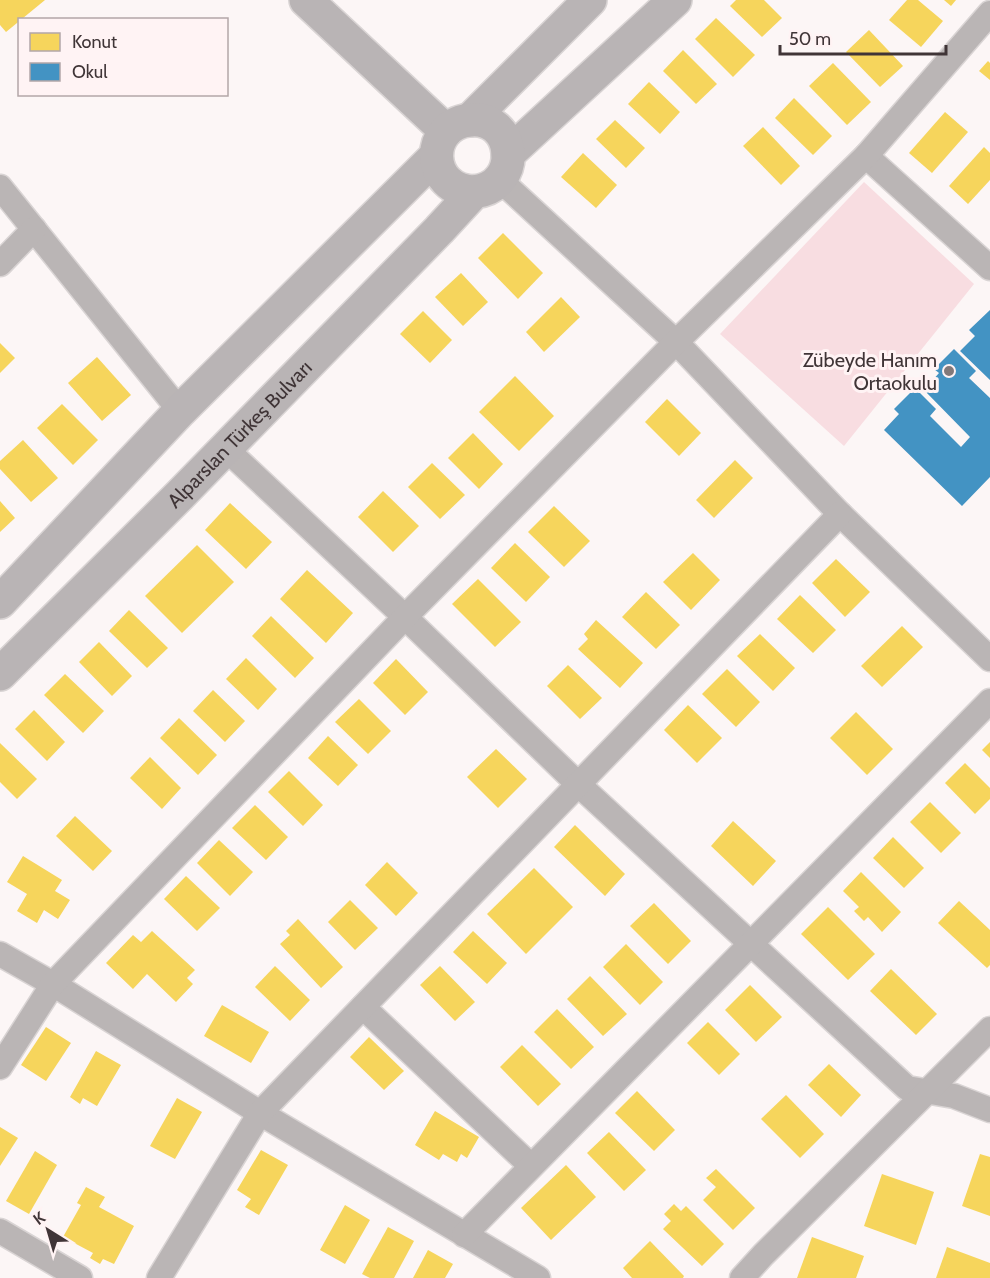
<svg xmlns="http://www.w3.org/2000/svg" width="990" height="1278" font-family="Cabin,sans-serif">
<rect width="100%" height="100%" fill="#fcf6f6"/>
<path fill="#f8dde1" d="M864 182 974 284 844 446 720 334Z"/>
<g fill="#f6d55c">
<path d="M0 0H45L6 32 0 25Z"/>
<path d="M736 0H764L782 18 762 37 730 6Z"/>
<path d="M907 0H918L943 21 921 47 889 20Z"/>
<path d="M944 0H956L951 6Z"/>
<path d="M716 18 755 55 733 77 695 39Z"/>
<path d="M869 30 903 66 880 87 846 52Z"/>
<path d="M683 50 717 84 696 104 663 71Z"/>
<path d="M988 61 990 63V80L979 71Z"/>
<path d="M833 63 871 102 847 125 809 86Z"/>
<path d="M649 82 680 112 660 134 628 104Z"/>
<path d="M794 98 832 136 813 155 775 118Z"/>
<path d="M945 112 968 132 932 173 909 153Z"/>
<path d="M615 120 645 148 626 168 596 139Z"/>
<path d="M763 127 800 166 781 185 743 146Z"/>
<path d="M984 147 990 153V180L968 204 949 186Z"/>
<path d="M583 153 617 185 596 208 561 177Z"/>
<path d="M503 233 543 273 518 299 478 258Z"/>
<path d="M461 273 488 302 463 326 435 297Z"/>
<path d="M561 297 580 317 544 352 526 332Z"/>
<path d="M423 311 452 340 430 363 400 334Z"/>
<path d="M0 343 15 358 0 373Z"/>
<path d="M97 357 131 395 102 421 68 383Z"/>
<path d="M515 376 554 416 519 451 479 412Z"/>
<path d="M667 399 701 433 679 456 645 422Z"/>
<path d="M62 404 98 440 73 465 37 428Z"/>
<path d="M473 433 503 464 479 489 448 458Z"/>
<path d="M23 440 58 478 31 502 0 469V461Z"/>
<path d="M735 460 753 478 714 518 696 500Z"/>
<path d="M432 463 465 495 440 519 408 487Z"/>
<path d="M383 491 419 526 393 552 358 517Z"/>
<path d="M0 501 15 518 0 532Z"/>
<path d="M230 503 272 542 246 569 205 530Z"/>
<path d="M554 506 590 541 564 567 528 532Z"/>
<path d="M515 543 550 577 526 602 491 568Z"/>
<path d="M197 545 234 582 182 633 145 596Z"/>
<path d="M693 553 720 580 691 610 663 582Z"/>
<path d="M836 559 870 592 845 617 812 583Z"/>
<path d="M307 570 353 613 326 643 280 599Z"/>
<path d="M478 579 521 622 495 647 452 604Z"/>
<path d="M646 592 680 625 656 649 622 617Z"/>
<path d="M800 595 836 630 813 653 777 619Z"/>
<path d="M129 610 168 648 147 668 109 631Z"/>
<path d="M271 616 314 658 295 678 252 636Z"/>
<path d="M596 620 643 663 620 688 578 649 588 639 584 634Z"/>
<path d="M902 626 923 647 882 687 861 666Z"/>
<path d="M760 634 795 668 773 691 737 656Z"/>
<path d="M99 642 132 676 112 696 79 662Z"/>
<path d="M246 658 277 689 258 710 226 679Z"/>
<path d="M396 659 428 692 405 715 373 683Z"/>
<path d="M568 665 602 698 580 719 547 686Z"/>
<path d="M727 669 760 702 736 727 702 694Z"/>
<path d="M65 674 104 711 83 733 44 695Z"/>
<path d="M213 690 245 721 225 742 193 711Z"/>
<path d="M359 699 391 731 368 754 335 722Z"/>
<path d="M688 705 722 738 697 763 664 730Z"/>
<path d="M34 710 65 742 47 761 15 729Z"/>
<path d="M856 712 893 749 867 775 830 738Z"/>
<path d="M179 718 217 755 198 775 160 738Z"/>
<path d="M328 736 358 765 338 786 308 758Z"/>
<path d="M990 742V758L982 750Z"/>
<path d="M0 743 37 779 17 799 0 782Z"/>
<path d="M496 749 527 779 498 808 467 777Z"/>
<path d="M150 757 181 788 162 809 130 778Z"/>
<path d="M965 763 990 788V799L975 814 945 783Z"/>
<path d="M289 771 323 805 303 826 268 792Z"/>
<path d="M930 802 961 833 941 853 910 822Z"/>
<path d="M255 805 288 837 266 860 232 828Z"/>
<path d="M75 816 112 851 93 871 56 836Z"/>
<path d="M733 821 776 861 753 886 711 846Z"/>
<path d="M575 825 625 874 605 896 554 847Z"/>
<path d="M893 837 924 868 904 888 873 858Z"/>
<path d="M219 840 253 872 230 896 197 863Z"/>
<path d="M23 856 62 880 55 891 70 900 58 919 44 910 37 923 17 911 27 894 7 882Z"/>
<path d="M387 862 418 893 396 916 365 885Z"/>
<path d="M534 868 573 907 526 954 487 914Z"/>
<path d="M861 872 901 912 882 932 868 917 864 921 854 911 859 907 843 891Z"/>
<path d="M186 876 220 908 197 931 164 899Z"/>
<path d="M350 900 378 928 355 950 328 922Z"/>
<path d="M959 901 990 930V965L987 968 938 923Z"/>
<path d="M654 903 691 941 668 964 630 926Z"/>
<path d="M828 907 875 954 848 980 801 934Z"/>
<path d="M298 919 343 967 321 988 280 944 290 935 286 931Z"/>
<path d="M152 931 195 970 187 978 193 984 176 1002 147 974 133 989 106 963 133 935 141 942Z"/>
<path d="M473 931 507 963 487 984 453 952Z"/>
<path d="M626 944 663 982 640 1005 603 967Z"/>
<path d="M275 966 310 1000 290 1021 255 987Z"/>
<path d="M440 966 475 1002 455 1021 420 985Z"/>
<path d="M891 969 937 1014 916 1035 870 991Z"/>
<path d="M590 976 627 1014 603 1036 567 999Z"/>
<path d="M750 985 782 1017 756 1042 725 1010Z"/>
<path d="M222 1005 269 1032 251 1063 204 1036Z"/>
<path d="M557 1009 594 1047 571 1069 534 1032Z"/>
<path d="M708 1022 740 1054 719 1075 687 1043Z"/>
<path d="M46 1027 71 1043 46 1081 21 1065Z"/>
<path d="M369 1037 404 1071 384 1090 350 1057Z"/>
<path d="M522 1045 561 1084 538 1106 500 1067Z"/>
<path d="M96 1051 121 1065 97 1106 83 1098 80 1104 70 1097Z"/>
<path d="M829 1064 861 1095 841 1117 808 1085Z"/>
<path d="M637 1091 675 1130 654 1151 615 1113Z"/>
<path d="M786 1095 824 1134 800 1158 761 1119Z"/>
<path d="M177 1098 202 1112 175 1159 150 1146Z"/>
<path d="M435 1111 479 1137 467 1158 461 1154 457 1162 443 1154 439 1160 415 1145Z"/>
<path d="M0 1127 18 1138 0 1166Z"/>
<path d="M609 1132 646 1170 624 1191 587 1153Z"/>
<path d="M261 1150 288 1165 259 1215 245 1207 251 1199 237 1190Z"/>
<path d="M35 1151 57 1165 29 1214 6 1201Z"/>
<path d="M980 1154 990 1157V1216L962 1206Z"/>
<path d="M566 1165 596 1197 551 1240 521 1208Z"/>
<path d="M716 1169 755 1208 733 1230 703 1200 716 1187 706 1178Z"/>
<path d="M882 1174 934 1192 916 1245 864 1226Z"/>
<path d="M86 1187 105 1197 99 1207 134 1226 114 1264 103 1259 100 1264 90 1258 93 1253 63 1237 81 1205 77 1203Z"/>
<path d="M674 1204 681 1211 686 1206 724 1244 702 1266 663 1229 671 1221 664 1214Z"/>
<path d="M345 1205 370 1220 345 1264 320 1250Z"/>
<path d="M388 1227 414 1241 394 1278H370L362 1274Z"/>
<path d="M812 1237 864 1256 856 1278H797Z"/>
<path d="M650 1241 684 1276 683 1278H632L623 1268Z"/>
<path d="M947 1247 990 1263V1278H936Z"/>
<path d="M428 1250 453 1264 445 1278H413Z"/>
</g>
<g fill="#4393c3">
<path d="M990 310V380L960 351 975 336 969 330Z"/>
<path d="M954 349 976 371 969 378 990 398V477L962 506 884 430 899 414 894 409 915 388 936 409 930 416 961 447 970 437 924 390 939 373 934 369Z"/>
</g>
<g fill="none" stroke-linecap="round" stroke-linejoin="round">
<defs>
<g id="street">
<path d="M866 156 990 268"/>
<path d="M500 180 676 342 840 514 990 659"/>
<path d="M0 187 180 411"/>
<path d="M0 264 34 229"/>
<path d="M225 448 405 617 579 785 907 1088 954 1096 990 1110"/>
<path d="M0 954 53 984 260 1113 538 1278"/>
<path d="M363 1007 531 1166"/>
<path d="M0 1067 53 984 405 617 676 342 866 156 990 13"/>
<path d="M0 1231 80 1278"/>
<path d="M464 1235 990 701"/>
<path d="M159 1278 260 1113 840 514"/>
<path d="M742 1278 763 1255 990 1029"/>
</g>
<g id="secondary">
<path d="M306 0 446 131"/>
<path d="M470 120 590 0"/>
<path d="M508 154 675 0"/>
<path d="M0 602 180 411 436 156"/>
<path id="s1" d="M0 674 180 495 439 230 474 192C525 186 515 114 469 120 424 126 426 190 474 192"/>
</g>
</defs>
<use href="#street" stroke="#d9d4d4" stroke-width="27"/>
<use href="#secondary" stroke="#d9d4d4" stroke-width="36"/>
<use href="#street" stroke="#bab5b5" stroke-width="24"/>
<use href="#secondary" stroke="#b9b4b5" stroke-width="33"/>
</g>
<circle fill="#82797a" stroke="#fff3f4" stroke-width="2" cx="949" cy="371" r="6"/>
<g text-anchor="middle" stroke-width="6" stroke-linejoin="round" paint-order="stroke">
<g font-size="20" fill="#403537" stroke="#fff3f4" text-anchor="end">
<text x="937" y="367">Zübeyde Hanım<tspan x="937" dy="23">Ortaokulu</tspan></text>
</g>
<g font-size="20" fill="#403537" stroke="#fff3f4">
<text dy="7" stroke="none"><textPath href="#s1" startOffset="339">Alparslan Türkeş Bulvarı</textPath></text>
</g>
</g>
<rect x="18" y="18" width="210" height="78" fill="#fff3f4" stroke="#b3a7a8" stroke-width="1.5"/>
<rect x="30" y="33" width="30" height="18" fill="#f6d55c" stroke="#b3a7a8" stroke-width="1.5"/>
<text x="72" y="48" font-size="18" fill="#403537">Konut</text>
<rect x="30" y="63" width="30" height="18" fill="#4393c3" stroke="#b3a7a8" stroke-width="1.5"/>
<text x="72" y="78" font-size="18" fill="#403537">Okul</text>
<g transform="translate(48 1230) rotate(323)" stroke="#fff3f4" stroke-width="4.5" paint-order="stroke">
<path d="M0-4.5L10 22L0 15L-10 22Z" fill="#403537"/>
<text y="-9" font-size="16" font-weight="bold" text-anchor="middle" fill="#403537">K</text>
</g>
<path d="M780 45v9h166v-9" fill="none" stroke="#403537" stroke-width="3"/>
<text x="789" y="45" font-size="18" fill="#403537" stroke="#fff3f4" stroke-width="4.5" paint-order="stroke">50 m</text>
</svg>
